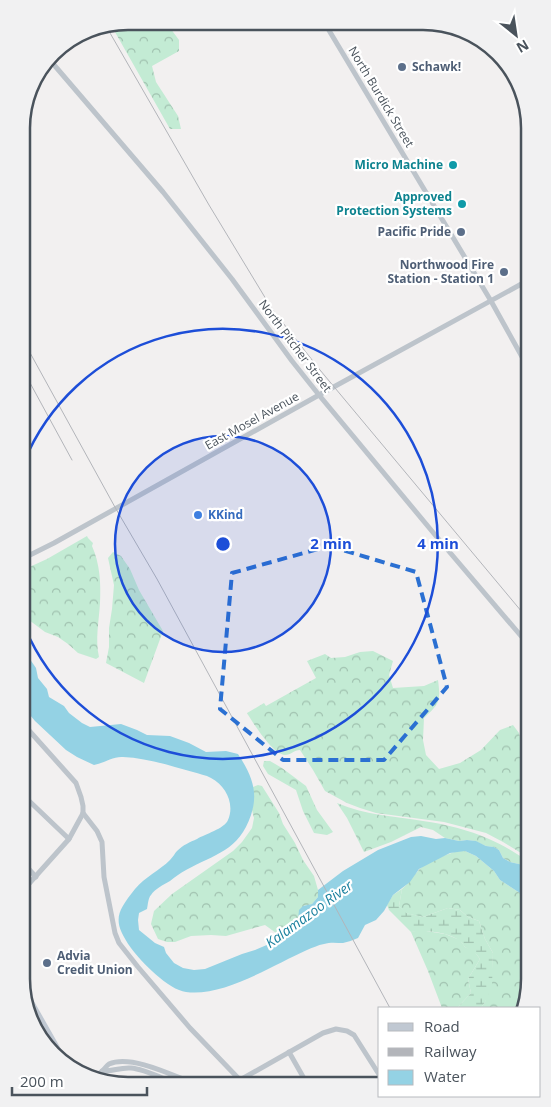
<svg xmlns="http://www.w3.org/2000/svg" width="551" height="1107" font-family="'Open Sans',sans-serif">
<defs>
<pattern id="forest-crowns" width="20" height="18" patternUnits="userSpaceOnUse" patternTransform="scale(1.25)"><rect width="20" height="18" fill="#c3ebd4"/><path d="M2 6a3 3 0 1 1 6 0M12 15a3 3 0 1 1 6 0" fill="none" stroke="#a0c1af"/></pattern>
<pattern id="wetland-marsh" width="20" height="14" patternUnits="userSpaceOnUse" patternTransform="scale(1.25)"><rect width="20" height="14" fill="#c3ebd4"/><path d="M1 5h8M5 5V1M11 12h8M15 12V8" fill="none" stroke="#a0c1af"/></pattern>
</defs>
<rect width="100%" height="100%" fill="#f2f0f0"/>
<g fill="url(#forest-crowns)">
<path d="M128 21H165L179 40V51L152 66 156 82 178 116 181 129H170L111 25Z"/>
<path d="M87 536 88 538 93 543 92 546C100 564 101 583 100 603 99 621 95 639 99 657L96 659 78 653 68 644 58 637 45 632 25 617V569L47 559Z"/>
<path d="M113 552 121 556 130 569 139 590 163 631 144 683 106 663 109 647V628L112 609 114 585 108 558Z"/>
<path d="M373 651 393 661 389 675 393 688 424 686 438 680C441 702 439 704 424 718L423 740 426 755 439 769 460 763 481 750 500 730 513 725 519 733 522 746 528 758 529 858 503 842 486 833 444 822 376 813 360 808 347 803 325 791 313 770 300 750C294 750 291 755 285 755 273 755 253 723 247 713L264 703 266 706 316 678 307 661 325 654 331 658 345 657 360 652Z"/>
<path d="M264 761H270L282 768 306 786 317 810 333 832 327 835 314 833 303 811 296 790 268 774 263 766Z"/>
<path d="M258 785 262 786 279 813 283 824 295 843 303 860 314 876 318 890V897L312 904 303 906 298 920 288 930 283 938 265 925 226 936 211 935 191 936 175 942H167L158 939 151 924 154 911 172 894 233 851 242 842 252 828 254 818 252 810 253 787Z"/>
<path d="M337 803C365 815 393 816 423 821 445 824 469 830 489 839 503 845 516 853 529 862V872L523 865 510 862 503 858 499 850 494 847 486 846 475 841 467 840 459 841 445 838 433 830 421 827 391 842 364 852 347 818Z"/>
<path d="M458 851H465L476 856 494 871 500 880 526 897 529 901V986L521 1008H481L485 1002 492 969 493 953 485 939 479 921 468 917 460 910 448 908 423 917 405 913 399 906 402 889C410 882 411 878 418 871 425 862 447 854 458 851Z"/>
<path d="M420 930 445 934 460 940 465 947 474 951 480 959 468 979 471 993 457 1008H442L428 971 411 932Z"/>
</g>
<path fill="url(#wetland-marsh)" d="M402 889 399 906 406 913 423 917 448 908 460 910 468 917 479 921 485 939 493 953 492 986 485 1002 481 1008H457L471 993 468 979 480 959C474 950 472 952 465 947 463 945 462 942 460 941 449 932 424 929 411 932L389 910 387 905 393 895Z"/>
<path fill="#94d2e4" d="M25 652 36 668 38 678 47 689 49 697 64 706 69 713 82 723 90 727 121 724 137 730 147 735 170 736 189 743 206 752 226 751 238 754C251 774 259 791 251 815 239 851 215 854 186 870 180 873 175 877 170 881 163 885 155 889 151 895 148 898 148 905 147 909L139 913 138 920 139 930 155 943 164 947 166 953 174 963 183 968 194 970 205 969 242 954 255 950 283 938 288 930 298 920 299 910 303 906 312 904 318 897V890L343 871 378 850 411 837 421 836 436 839 445 838 459 841 467 840 476 841 486 846 494 847 499 850 503 858 510 862 523 865 529 872V901L526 897 500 880 494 871 476 856 465 851 450 853 419 869 410 882 393 895 384 911 376 920 365 925 358 938C353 940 348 942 343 943 337 943 330 942 324 944 318 945 312 948 307 950 273 965 224 997 186 992 169 990 141 962 131 948 112 921 116 913 135 889 145 877 160 870 170 860 173 857 175 853 177 851 183 845 190 842 197 839 205 834 224 829 228 820 235 804 226 786 211 778 206 775 199 774 193 772 171 766 147 758 123 757 114 756 104 763 94 765L77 757 66 750 35 721 25 709Z"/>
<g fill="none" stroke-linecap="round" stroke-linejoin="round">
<g stroke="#bdc4cb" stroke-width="5">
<path d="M324 22 491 301 526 364"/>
<path d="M49 59 163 192 232 279 292 361 319 395 441 542 527 643"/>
<path d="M24 558 54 543 319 395 525 282"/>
<path d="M25 726 76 783 81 797 83 806V813L81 817 69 839 26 887"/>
<path d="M26 798 69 839"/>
<path d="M83 813 97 831 102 842 104 877 115 933 119 943 138 967 190 1028 240 1080"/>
<path d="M26 866 36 877"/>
<path d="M289 1052 306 1082"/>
<path d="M102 1071C112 1072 120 1067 131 1068 145 1069 163 1079 177 1084"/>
<path d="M94 1076C97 1075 99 1074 101 1072 104 1070 106 1066 109 1064 131 1054 174 1076 195 1084"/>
<path d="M239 1082 240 1080 323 1033 336 1029 347 1031 354 1035 380 1076"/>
</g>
<path stroke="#c0c8d2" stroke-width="7" d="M27 996 65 1063"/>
<g stroke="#b3b5ba" stroke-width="1">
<path d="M106 26 209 205 272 309 320 370 527 618"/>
<path d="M23 340 116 509 157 579 390 1008"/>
<path d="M23 370 72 460"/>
</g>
</g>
<path fill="none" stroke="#2b70d2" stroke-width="4" stroke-dasharray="10 6" stroke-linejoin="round" d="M329 546 416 572 447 687 384 760H283L220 709 232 573Z"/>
<circle cx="223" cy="544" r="108" fill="#1d4ed8" fill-opacity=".12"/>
<g fill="none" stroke="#1d4ed8" stroke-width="2.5">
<circle cx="223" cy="544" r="108"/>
<path d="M24 462A215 215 0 1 1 25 628"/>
</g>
<g fill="#5c6f8a" stroke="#fff" stroke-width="2">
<circle cx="402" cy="67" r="5"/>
<circle cx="461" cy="232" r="5"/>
<circle cx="504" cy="272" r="5"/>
<circle cx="47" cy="963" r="5"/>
</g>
<g fill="#0f9aa8" stroke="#fff" stroke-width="2">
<circle cx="453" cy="165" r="5"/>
<circle cx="462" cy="204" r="5"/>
</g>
<circle fill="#3f7fe0" stroke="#fff" stroke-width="2" cx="198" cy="515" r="5"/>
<g text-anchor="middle" stroke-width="4.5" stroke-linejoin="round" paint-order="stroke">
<g font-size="12" font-weight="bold" fill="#4e5e75" stroke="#fff" text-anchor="start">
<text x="412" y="71">Schawk!</text>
<text x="451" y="236" text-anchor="end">Pacific Pride</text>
<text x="494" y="269" text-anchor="end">Northwood Fire<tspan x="494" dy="14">Station - Station 1</tspan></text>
<text x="57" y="960">Advia<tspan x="57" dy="14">Credit Union</tspan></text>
</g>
<g font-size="12" fill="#4a535c" stroke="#fff">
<text transform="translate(381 97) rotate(59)" y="4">North Burdick Street</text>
<text transform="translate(295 346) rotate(53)" y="4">North Pitcher Street</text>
<text transform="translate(252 421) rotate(-29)" y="4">East Mosel Avenue</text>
</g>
<g font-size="12" font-weight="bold" fill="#0d838f" stroke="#fff" text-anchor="end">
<text x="443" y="169">Micro Machine</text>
<text x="452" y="201">Approved<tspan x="452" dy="14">Protection Systems</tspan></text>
</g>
<g font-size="12" font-weight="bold" fill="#366cbe" stroke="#fff" text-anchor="start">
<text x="208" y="519">KKind</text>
</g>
<g font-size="14" font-style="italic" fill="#1a809e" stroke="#fff">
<text transform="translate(309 914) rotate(-36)" y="5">Kalamazoo River</text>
</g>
</g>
<path d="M0 0H551V1107H0ZM128 30H423A98 98 0 0 1 521 128V979A98 98 0 0 1 423 1077H128A98 98 0 0 1 30 979V128A98 98 0 0 1 128 30Z" fill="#f1f1f2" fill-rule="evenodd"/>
<path fill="none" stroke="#4a535c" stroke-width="2.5" d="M128 30H423A98 98 0 0 1 521 128V979A98 98 0 0 1 423 1077H128A98 98 0 0 1 30 979V128A98 98 0 0 1 128 30Z"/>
<circle cx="223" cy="544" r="8" fill="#1d4ed8" stroke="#fff" stroke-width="2.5"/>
<g font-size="15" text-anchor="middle" font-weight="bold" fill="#1d4ed8" stroke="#fff" stroke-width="4.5" stroke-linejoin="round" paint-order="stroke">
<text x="331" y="549">2 min</text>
<text x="438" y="549">4 min</text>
</g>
<rect x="378" y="1007" width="162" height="90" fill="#ffffff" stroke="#b7babe"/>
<rect x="388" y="1023" width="25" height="8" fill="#c0c8d2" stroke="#b7babe"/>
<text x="424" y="1032" font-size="15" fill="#4a535c">Road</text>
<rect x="388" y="1048" width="25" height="8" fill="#b3b5ba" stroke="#b7babe"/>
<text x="424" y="1057" font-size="15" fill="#4a535c">Railway</text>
<rect x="388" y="1070" width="25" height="15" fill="#94d2e4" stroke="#b7babe"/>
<text x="424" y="1082" font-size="15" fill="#4a535c">Water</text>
<g transform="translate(516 35) rotate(150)" stroke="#ffffff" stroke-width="4" paint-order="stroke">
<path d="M0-4L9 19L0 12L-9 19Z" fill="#4a535c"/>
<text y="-8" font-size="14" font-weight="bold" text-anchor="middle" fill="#4a535c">N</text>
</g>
<path d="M12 1087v8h135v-8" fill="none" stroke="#4a535c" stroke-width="2.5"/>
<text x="20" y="1087" font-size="15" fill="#4a535c" stroke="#ffffff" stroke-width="4" paint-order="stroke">200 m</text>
</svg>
